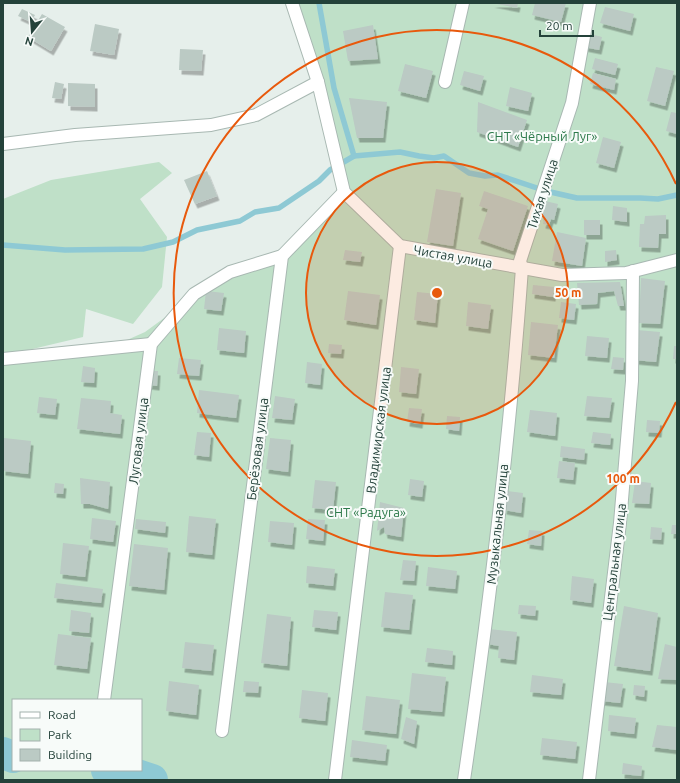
<svg xmlns="http://www.w3.org/2000/svg" width="680" height="783" font-family="Ubuntu,sans-serif">
<defs>
<filter id="shadow"><feDropShadow dx="2.5" dy="4.5" stdDeviation="0" flood-color="#0004"/></filter>
</defs>
<rect width="100%" height="100%" fill="#e6efeb"/>
<g fill="#bfe0c8" fill-rule="evenodd">
<path d="M294 3H677V780H3V359L109 348 145 332 212 283 282 256 344 192ZM13 700H141V770H13Z"/>
<path d="M159 162 172 173 140 199 167 237 162 287 133 324 86 309 83 337 3 356V199L51 180Z"/>
</g>
<g fill="none" stroke-linecap="round" stroke-linejoin="round">
<g stroke="#8ec9d4" stroke-width="5.5">
<path d="M319 3 334 88 354 156"/>
<path d="M3 245 65 250 143 249 173 242 197 230 240 221 255 212 279 208 319 181 330 170 354 156 400 152 419 156 434 158 444 156 469 173 485 176 498 175 546 191 577 198H640L658 199 677 195"/>
</g>
<g stroke="#8ec9d4" stroke-width="32">
<path d="M3 753 13 757"/>
<path d="M107 770 131 773 152 780"/>
</g>
</g>
<g fill="#bbcac4" filter="url(#shadow)">
<path d="M492 3H518L517 8Z"/>
<path d="M535 3H566L561 22 532 15Z"/>
<path d="M605 7 634 14 630 31 600 23Z"/>
<path d="M22 9 35 15 31 22 18 16Z"/>
<path d="M42 14 65 27 51 51 28 37Z"/>
<path d="M95 24 119 29 114 55 90 51Z"/>
<path d="M373 25 378 59 348 61 343 31Z"/>
<path d="M587 33 602 37 599 50 584 47Z"/>
<path d="M180 49 203 50 201 71 179 70Z"/>
<path d="M595 58 618 64 615 75 592 69Z"/>
<path d="M405 64 433 71 426 98 398 91Z"/>
<path d="M656 67 674 71 665 106 647 101Z"/>
<path d="M464 71 484 76 480 91 460 85Z"/>
<path d="M593 73 616 79 614 90 590 84Z"/>
<path d="M55 82 64 84 61 99 52 98Z"/>
<path d="M68 83 95 84V107L68 106Z"/>
<path d="M510 87 532 93 528 111 506 106Z"/>
<path d="M349 98 387 102 383 138H357Z"/>
<path d="M478 102 527 120 518 147 477 132Z"/>
<path d="M671 112 677 113V134L666 131Z"/>
<path d="M603 137 621 142 614 168 596 163Z"/>
<path d="M207 171 217 196 195 204 184 180Z"/>
<path d="M436 189 461 193 453 246 427 242Z"/>
<path d="M484 191 528 206 513 251 478 239 488 209 479 206Z"/>
<path d="M545 201 558 204 554 220 551 219 549 225 543 224 545 217H541Z"/>
<path d="M613 206 627 208V222L612 220Z"/>
<path d="M666 215V234H659L658 248 639 247 640 224H644L645 216Z"/>
<rect x="584" y="220" width="16" height="15"/>
<path d="M557 232 586 238 582 266 552 261Z"/>
<path d="M345 250 362 252 360 262 343 260Z"/>
<path d="M616 250 617 260 605 262V251Z"/>
<path d="M641 278 665 281 660 324 639 323Z"/>
<path d="M620 282 624 306H618L614 291 598 293 597 304 579 305 577 283Z"/>
<path d="M533 285 554 287 553 297 532 294Z"/>
<path d="M206 291 224 293 221 311 204 309Z"/>
<path d="M348 291 380 295 376 325 344 320Z"/>
<path d="M417 292 438 294 435 323 414 320Z"/>
<path d="M468 302 491 305 488 329 466 326Z"/>
<path d="M561 302 576 304 574 320 559 318Z"/>
<path d="M531 322 558 325 554 358 528 355Z"/>
<path d="M219 328 246 331 244 353 217 350Z"/>
<path d="M637 330 660 332 656 362 634 360Z"/>
<path d="M587 336 609 338 607 358 585 356Z"/>
<path d="M329 344 342 345 341 354 328 353Z"/>
<path d="M674 346H677V359H673Z"/>
<path d="M613 357 624 358 623 370 611 369Z"/>
<path d="M179 358 201 360 199 376 177 374Z"/>
<path d="M307 362 322 364 320 385 305 383Z"/>
<path d="M83 366 95 368 94 383 81 382Z"/>
<path d="M401 367 419 369 416 394 399 392Z"/>
<path d="M151 371H158L157 386 149 385Z"/>
<path d="M199 390 239 395 236 418 197 413Z"/>
<path d="M275 396 295 399 292 420 272 418Z"/>
<path d="M587 396 612 398 609 418 584 416Z"/>
<path d="M39 397 57 399 55 415 37 413Z"/>
<path d="M81 398 111 401 110 413 122 415 120 434 77 429Z"/>
<path d="M409 408 422 409 420 424 407 422Z"/>
<path d="M530 410 557 413 555 436 527 432Z"/>
<path d="M447 416 460 417 459 431 446 429Z"/>
<path d="M647 420 660 421 659 433 646 432Z"/>
<path d="M197 432 211 433 209 457 194 455Z"/>
<path d="M593 432 611 434 610 445 591 443Z"/>
<path d="M4 438 31 441 28 474 3 471Z"/>
<path d="M270 438 291 440 288 472 266 469Z"/>
<path d="M561 446 585 449 584 460 560 457Z"/>
<path d="M559 461 575 463 573 480 557 478Z"/>
<path d="M80 478 110 482 108 509 90 504H81Z"/>
<path d="M410 479 424 481 422 497 408 495Z"/>
<path d="M315 480 336 482 333 510 312 508Z"/>
<path d="M635 481 651 483 649 504 632 503Z"/>
<path d="M55 483 64 484 63 494 54 493Z"/>
<path d="M507 491 523 493 521 513 504 510Z"/>
<path d="M380 502 404 508 401 537 385 534 384 527 377 531Z"/>
<path d="M189 516 216 519 212 555 186 552Z"/>
<path d="M92 518 116 521 113 542 90 539Z"/>
<path d="M136 519 166 522 165 533 135 529Z"/>
<path d="M308 519 325 520 323 541 306 539Z"/>
<path d="M270 521 294 523 292 545 268 542Z"/>
<path d="M672 525H677V534H671Z"/>
<path d="M651 527 662 528 661 540 650 539Z"/>
<path d="M529 530 542 531 541 546 527 544Z"/>
<path d="M63 543 89 546 85 577 60 574Z"/>
<path d="M134 544 168 548 164 590 129 586Z"/>
<path d="M403 560 416 561 414 581 400 580Z"/>
<path d="M307 566 335 569 333 586 306 583Z"/>
<path d="M428 567 457 571 455 589 426 586Z"/>
<path d="M572 576 594 579 591 603 570 600Z"/>
<path d="M56 583 103 589 101 603 54 598Z"/>
<path d="M385 592 413 595 409 630 381 627Z"/>
<path d="M519 605 536 606 535 616 518 614Z"/>
<path d="M624 606 658 613 650 671 614 666Z"/>
<path d="M71 610 91 613 89 633 69 631Z"/>
<path d="M314 610 338 612 336 630 312 627Z"/>
<path d="M267 614 291 617 287 666 261 663Z"/>
<path d="M489 629 517 632 514 660 498 658 499 646 487 644Z"/>
<path d="M58 634 91 638 87 669 54 665Z"/>
<path d="M185 642 214 645 211 671 182 668Z"/>
<path d="M665 644 677 647V680L658 679Z"/>
<path d="M427 648 453 651 452 665 425 662Z"/>
<path d="M412 673 446 677 442 712 408 709Z"/>
<path d="M532 675 563 679 561 695 530 692Z"/>
<path d="M169 681 199 685 196 715 166 711Z"/>
<path d="M244 681 259 682 258 693 243 692Z"/>
<path d="M604 682 623 684 620 703 602 701Z"/>
<path d="M634 685 645 686 644 697 633 695Z"/>
<path d="M302 690 328 693 325 721 299 718Z"/>
<path d="M366 696 400 700 396 734 362 730Z"/>
<path d="M609 715 636 718 634 734 608 731Z"/>
<path d="M406 717 417 721 414 744 401 739Z"/>
<path d="M657 725 677 727V750L652 747Z"/>
<path d="M542 738 577 742 575 759 540 755Z"/>
<path d="M352 740 387 745 385 761 350 757Z"/>
<path d="M623 763 642 766 641 776 622 774Z"/>
</g>
<g fill="none" stroke-linecap="round" stroke-linejoin="round">
<defs>
<g id="minor">
<path d="M292 3 318 82 344 192 400 246 562 275 626 273 677 260"/>
<path d="M445 82 463 3"/>
<path d="M3 144 75 135 211 125 256 115 318 82"/>
<path d="M3 359 151 344"/>
<path d="M104 700 151 344 194 294 230 272 282 256"/>
<path d="M222 731 282 256 344 192"/>
<path d="M335 780 400 246"/>
<path d="M464 780C489 610 510 439 522 268L520 261 572 103 590 3"/>
<path d="M589 780 620 523 632 381 633 271"/>
</g>
</defs>
<use href="#minor" stroke="#a8b8b2" stroke-width="14"/>
<use href="#minor" stroke="#fff" stroke-width="12"/>
</g>
<circle cx="437" cy="293" r="131" fill="#e8590c" fill-opacity=".12"/>
<g fill="none" stroke="#e8590c" stroke-width="2">
<circle cx="437" cy="293" r="131"/>
<path d="M676 402A263 263 0 1 1 676 184"/>
</g>
<g text-anchor="middle" stroke-width="4" stroke-linejoin="round" paint-order="stroke">
<g font-size="13" fill="#2d7a4b" stroke="#f7fbf9">
<text x="542" y="141">СНТ «Чёрный Луг»</text>
<text x="366" y="517">СНТ «Радуга»</text>
</g>
<g font-size="13" fill="#24423a" stroke="#f7fbf9">
<text transform="translate(542 194) rotate(-72)" y="5">Тихая улица</text>
<text transform="translate(453 256) rotate(10)" y="5">Чистая улица</text>
<text transform="translate(378 430) rotate(-83)" y="5">Владимирская улица</text>
<text transform="translate(138 441) rotate(-83)" y="5">Луговая улица</text>
<text transform="translate(257 449) rotate(-83)" y="5">Берёзовая улица</text>
<text transform="translate(497 524) rotate(-84)" y="5">Музыкальная улица</text>
<text transform="translate(614 562) rotate(-83)" y="5">Центральная улица</text>
</g>
</g>
<circle cx="437" cy="293" r="6" fill="#e8590c" stroke="#f7fbf9" stroke-width="2"/>
<g font-size="12" text-anchor="middle" font-weight="bold" fill="#e8590c" stroke="#f7fbf9" stroke-width="4" stroke-linejoin="round" paint-order="stroke">
<text x="568" y="297">50 m</text>
<text x="623" y="483">100 m</text>
</g>
<rect width="680" height="783" fill="none" stroke="#24423a" stroke-width="8"/>
<rect x="12" y="699" width="130" height="72" fill="#f7fbf9" stroke="#a3b1ad"/>
<rect x="20" y="712" width="20" height="6" fill="#ffffff" stroke="#a3b1ad"/>
<text x="48" y="719" font-size="12" fill="#24423a">Road</text>
<rect x="20" y="729" width="20" height="12" fill="#bfe0c8" stroke="#a3b1ad"/>
<text x="48" y="739" font-size="12" fill="#24423a">Park</text>
<rect x="20" y="749" width="20" height="12" fill="#bbcac4" stroke="#a3b1ad"/>
<text x="48" y="759" font-size="12" fill="#24423a">Building</text>
<g transform="translate(32 32) rotate(197)" stroke="#f7fbf9" stroke-width="3" paint-order="stroke">
<path d="M0-3L7 15L0 10L-7 15Z" fill="#24423a"/>
<text y="-6" font-size="11" font-weight="bold" text-anchor="middle" fill="#24423a">N</text>
</g>
<path d="M540 30v6h53v-6" fill="none" stroke="#24423a" stroke-width="2"/>
<text x="546" y="30" font-size="12" fill="#24423a" stroke="#f7fbf9" stroke-width="3" paint-order="stroke">20 m</text>
</svg>
